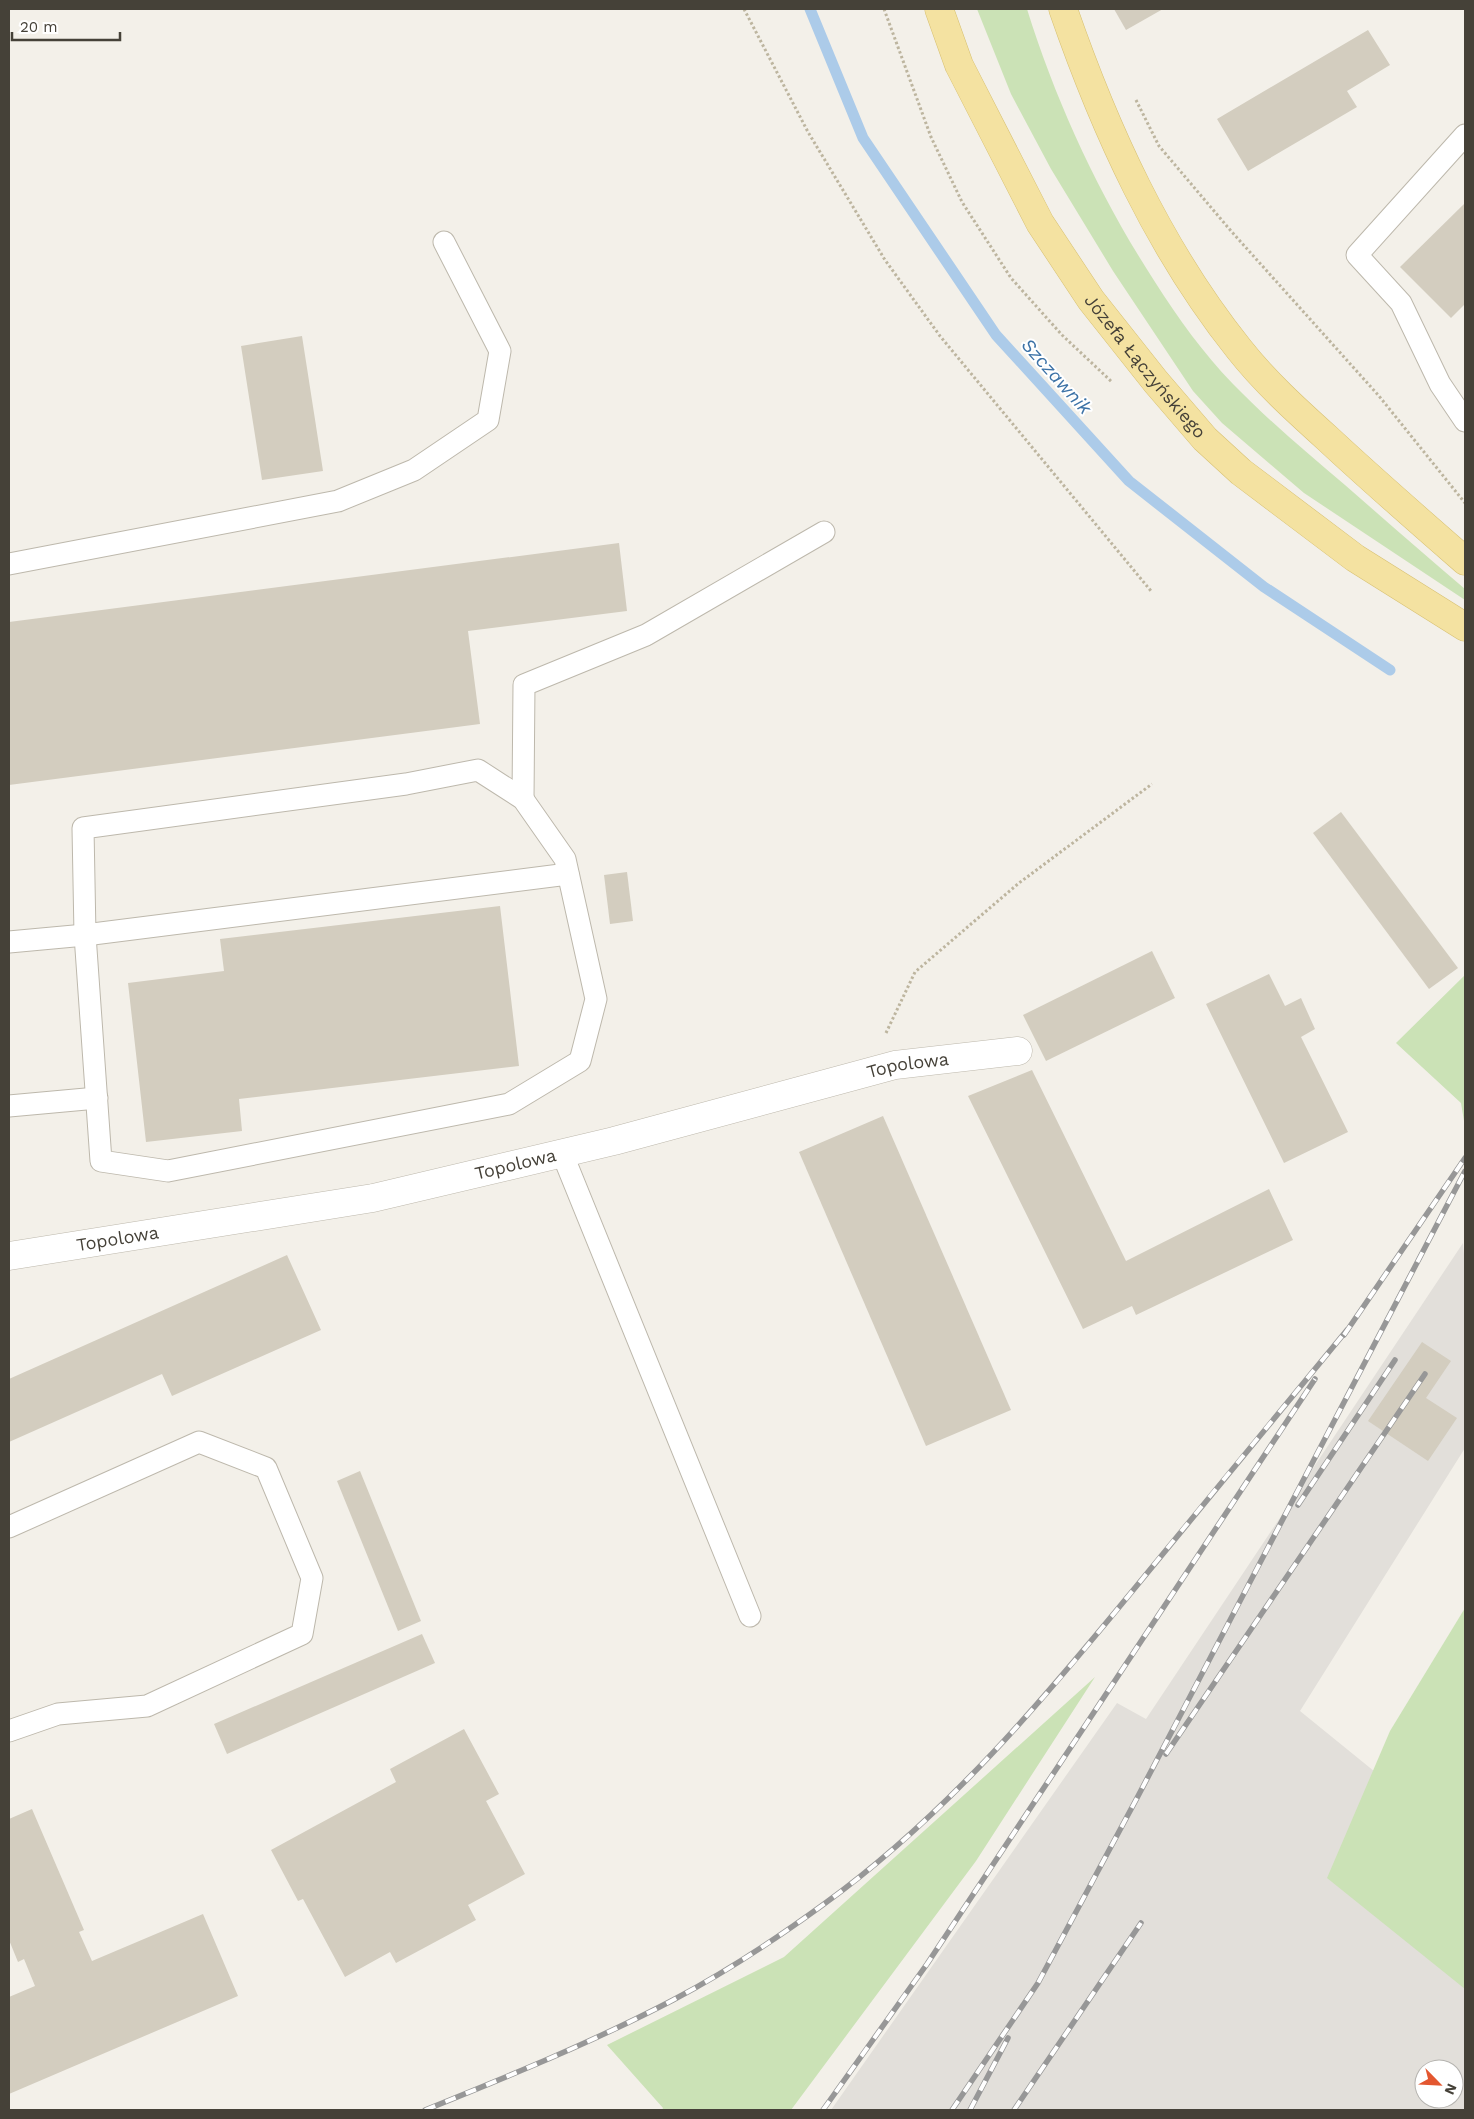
<svg xmlns="http://www.w3.org/2000/svg" width="1474" height="2119" font-family="'Work Sans',sans-serif">
<rect width="100%" height="100%" fill="#f3f0e9"/>
<path fill="#e2dfda" fill-rule="evenodd" d="M1463 1243 1465 1265V1448L1300 1711 1465 1845V2110H831L1117 1703 1146 1719ZM1424 2069H1454V2099H1424Z"/>
<g fill="#cbe2b6">
<path d="M977 9H1027C1057 105 1100 197 1155 282 1178 318 1203 353 1233 384 1268 420 1307 453 1345 485 1385 520 1425 555 1465 589V600L1304 493 1222 423 1193 391 1113 271 1051 169 1011 94Z"/>
<path d="M1465 975V1127L1461 1103 1396 1043Z"/>
<path d="M1465 1608V1989L1327 1878 1390 1731Z"/>
<path d="M1095 1677 976 1861 791 2110H662L663 2108 607 2045 784 1957Z"/>
</g>
<g fill="none" stroke-linecap="round" stroke-linejoin="round">
<path stroke="#accbe9" stroke-width="11" d="M810 9 863 138 996 335 1129 481 1264 587 1390 670"/>
</g>
<g fill="#d3cdbf">
<path d="M1114 9H1163L1126 30Z"/>
<path d="M1368 30 1390 65 1347 91 1357 107 1248 171 1217 119Z"/>
<path d="M1465 203V304L1451 318 1400 267Z"/>
<path d="M302 336 323 471 262 480 241 346Z"/>
<path d="M619 543 627 611 468 631 480 724 9 785V622Z"/>
<path d="M1341 812 1458 968 1429 989 1313 833Z"/>
<path d="M627 872 633 921 610 924 604 875Z"/>
<path d="M500 906 519 1066 239 1099 242 1131 146 1142 128 983 224 971 220 939Z"/>
<path d="M1152 951 1175 998 1046 1061 1023 1015Z"/>
<path d="M1269 974 1285 1006 1301 998 1315 1029 1301 1037 1348 1132 1284 1163 1206 1004Z"/>
<path d="M1032 1070 1126 1261 1269 1189 1293 1240 1136 1315 1132 1306 1083 1329 968 1096Z"/>
<path d="M883 1116 1011 1410 926 1446 799 1152Z"/>
<path d="M287 1255 321 1330 172 1396 162 1374 9 1442V1379Z"/>
<path d="M1422 1342 1451 1361 1426 1398 1457 1418 1428 1461 1368 1421Z"/>
<path d="M360 1471 421 1621 398 1631 337 1481Z"/>
<path d="M422 1634 435 1663 227 1754 214 1724Z"/>
<path d="M464 1729 499 1794 486 1801 525 1874 468 1905 476 1920 396 1963 390 1952 345 1977 303 1899 298 1901 271 1850 396 1782 390 1769Z"/>
<path d="M32 1809 84 1930 79 1932 92 1961 203 1914 238 1996 9 2094V1997L35 1986 24 1959 18 1962 9 1940V1819Z"/>
</g>
<g fill="none" stroke-linecap="round" stroke-linejoin="round">
<defs>
<g id="service">
<path d="M1465 135 1357 255 1401 303 1440 384 1465 421"/>
<path d="M9 564 338 501 414 470 488 420 500 351 444 242"/>
<path d="M478 770 523 799 565 859 596 999 580 1061 509 1104 168 1171 101 1161 85 935 83 828 406 784Z"/>
<path d="M523 799 524 685 646 635 824 532"/>
<path d="M9 942 85 935 568 874"/>
<path d="M9 1106 97 1098"/>
<path d="M562 1153 750 1616"/>
<path d="M9 1527 199 1442 266 1468 312 1578 302 1634 147 1706 58 1714 9 1731"/>
</g>
<g id="minor">
<path id="s1" d="M9 1256 373 1198 614 1141 895 1065 1018 1051"/>
</g>
<g id="primary">
<path id="s2" d="M939 9 959 65 1040 223 1091 300 1156 382 1205 439 1241 472 1355 558 1465 627"/>
<path d="M1063 9C1105 130 1159 249 1239 349 1265 382 1296 410 1327 438 1372 480 1418 520 1465 561"/>
</g>
</defs>
<use href="#service" stroke="#bdb8ac" stroke-width="23"/>
<use href="#minor" stroke="#bdb8ac" stroke-width="29"/>
<use href="#primary" stroke="#d7c072" stroke-width="29"/>
<g stroke="#bdb59f" stroke-width="3" stroke-dasharray="2.5 2.5" stroke-linecap="butt">
<path d="M744 9 808 132 885 260 940 336 1151 591"/>
<path d="M884 9 931 137 962 202 1011 278 1062 335 1112 382"/>
<path d="M1136 100 1159 146 1231 231 1379 396 1465 503"/>
<path d="M886 1033 915 972 1019 883 1152 784"/>
</g>
<use href="#service" stroke="#fff" stroke-width="21"/>
<use href="#minor" stroke="#fff" stroke-width="28"/>
<use href="#primary" stroke="#f4e2a1" stroke-width="28"/>
<defs>
<g id="rail">
<path d="M1344 1335 1465 1158"/>
<path d="M1298 1505 1395 1360"/>
<path d="M1166 1754 1425 1374"/>
<path d="M425 2110C509 2076 593 2042 673 2000 726 1972 776 1939 824 1904 947 1815 1044 1699 1139 1583 1208 1498 1278 1414 1347 1330"/>
<path d="M823 2110 927 1964 1315 1379"/>
<path d="M952 2110 1038 1983 1137 1798 1465 1171"/>
<path d="M970 2110 1008 2038"/>
<path d="M1014 2110 1141 1923"/>
</g>
</defs>
<use href="#rail" stroke="#979797" stroke-width="5.5"/>
<use href="#rail" stroke="#fff" stroke-width="4" stroke-dasharray="11" stroke-linecap="butt"/>
</g>
<g text-anchor="middle" stroke-width="4" stroke-linejoin="round" paint-order="stroke">
<g font-size="18" fill="#454138" stroke="#fff">
<text dy="6" stroke="none"><textPath href="#s2" startOffset="415">Józefa Łączyńskiego</textPath></text>
<text dy="6" stroke="none"><textPath href="#s1" startOffset="920">Topolowa</textPath></text>
<text dy="6" stroke="none"><textPath href="#s1" startOffset="515">Topolowa</textPath></text>
<text dy="6" stroke="none"><textPath href="#s1" startOffset="110">Topolowa</textPath></text>
</g>
<g font-size="19" font-style="italic" fill="#3c72a6" stroke="#fff">
<text transform="translate(1057 376) rotate(48)" y="7">Szczawnik</text>
</g>
</g>
<rect width="1474" height="2119" fill="none" stroke="#454138" stroke-width="20"/>
<g transform="translate(1439 2084) rotate(114)"><circle r="24" fill="#ffffff" stroke="#b5b3af"/>
<path d="M0-4L9 19L0 12L-9 19Z" fill="#e35730"/>
<text y="-8" font-size="14" font-weight="bold" text-anchor="middle" fill="#454138">N</text>
</g>
<path d="M12 32v8h108v-8" fill="none" stroke="#454138" stroke-width="2.5"/>
<text x="20" y="32" font-size="15" fill="#454138" stroke="#ffffff" stroke-width="4" paint-order="stroke">20 m</text>
</svg>
